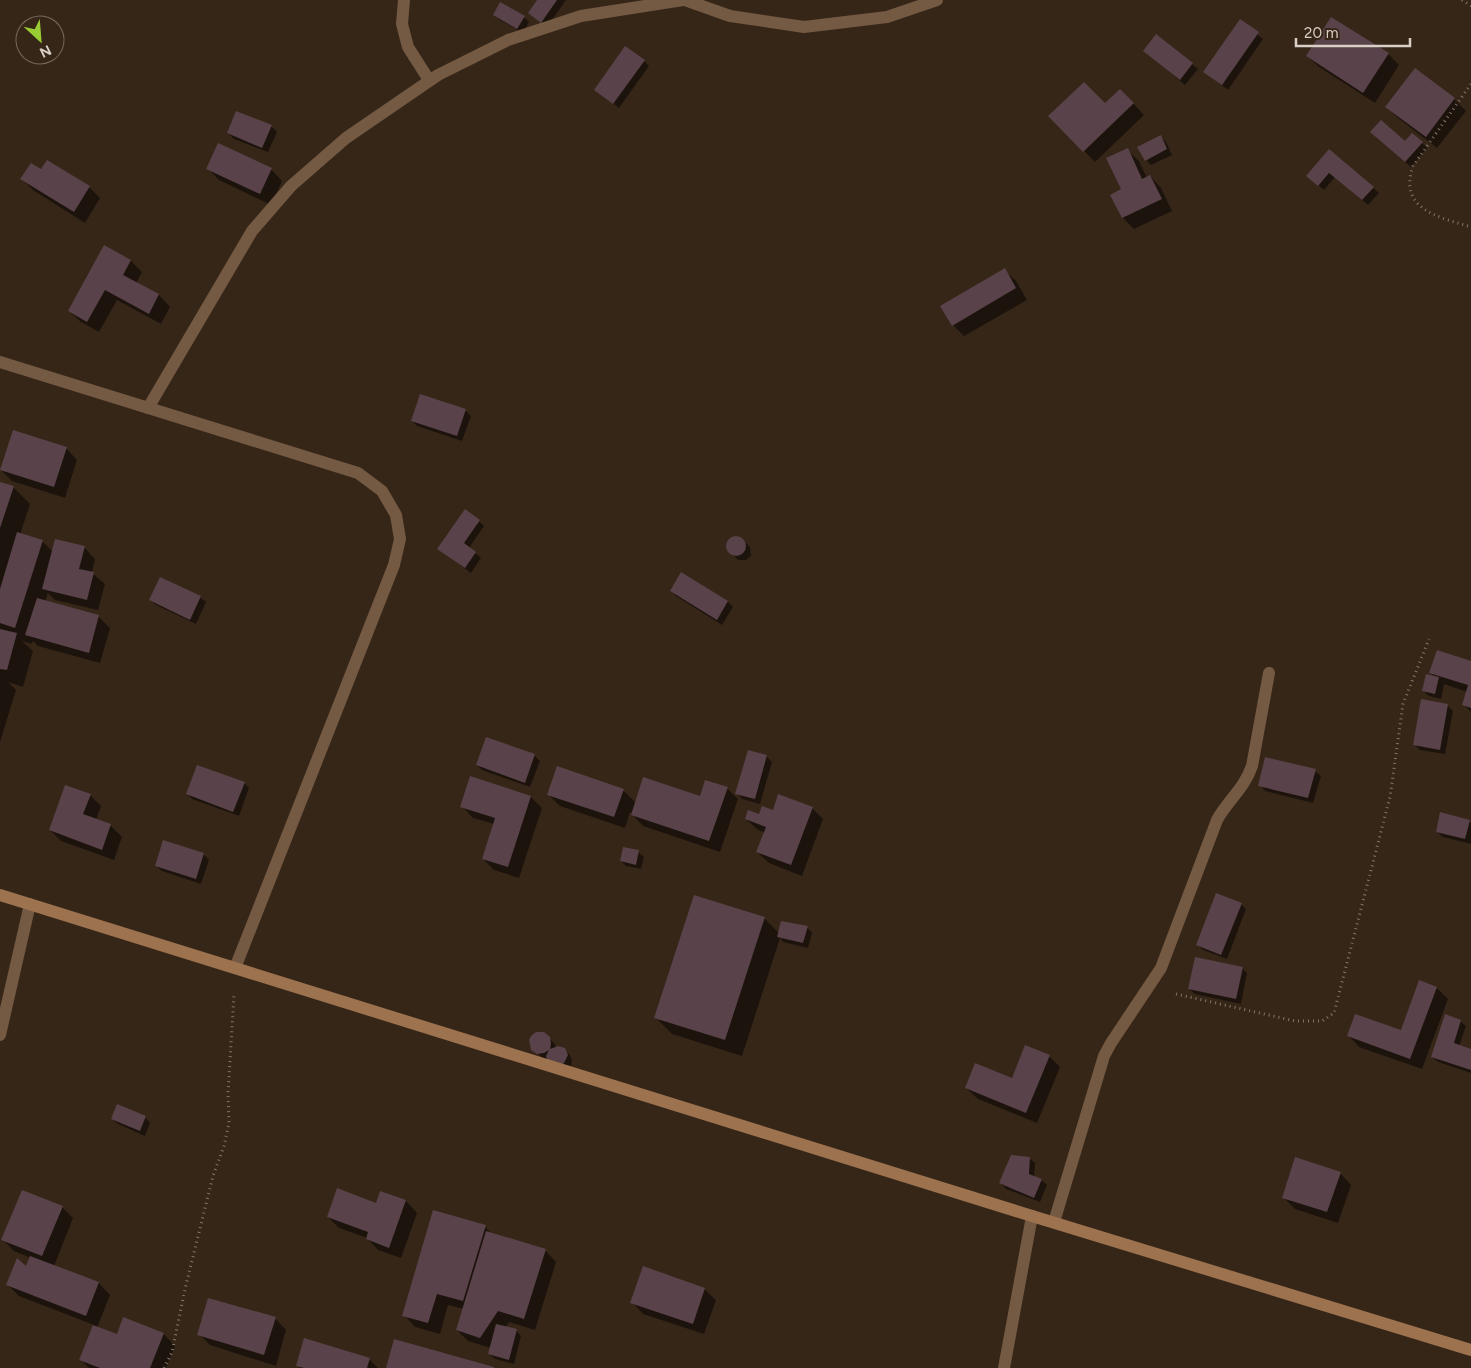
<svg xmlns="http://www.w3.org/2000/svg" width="1471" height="1368" font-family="Figtree,sans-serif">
<rect width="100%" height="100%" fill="#362618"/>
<g fill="#0007">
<path d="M539 0H566L547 27 529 13Z"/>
<path d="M494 15 524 17 529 22 523 33 500 20Z"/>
<path d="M1240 20 1263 39 1228 90 1204 71Z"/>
<path d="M1157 36 1198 69 1185 85 1145 51Z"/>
<path d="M1388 54 1399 65 1375 103 1319 67 1307 56Z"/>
<path d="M644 61 649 66 619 108 596 90Z"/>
<path d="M1415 69 1454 99 1466 111 1437 148 1398 118 1386 107Z"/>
<path d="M1132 102 1144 115 1095 162 1084 151 1105 105Z"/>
<path d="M271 126 277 132 268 152 234 139 228 133Z"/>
<path d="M1160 136 1166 142 1172 155 1151 165 1146 160Z"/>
<path d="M1377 138 1405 143H1422L1427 148 1411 167Z"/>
<path d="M1127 150 1139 161 1147 178 1150 176 1161 188 1172 211 1134 229 1123 218V190Z"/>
<path d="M1329 150 1379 193 1368 205 1335 177 1324 190 1313 181Z"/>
<path d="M208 169H271L282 181 271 205 219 180Z"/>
<path d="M41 171 89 187 100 198 85 223 33 190 22 179Z"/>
<path d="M104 247 131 261 142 272 136 283 159 295 170 307 161 324 117 300 99 332 81 322 69 311Z"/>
<path d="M1004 270 1016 281 1027 300 964 336 953 325Z"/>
<path d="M465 410 471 416 462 441 417 426 412 421Z"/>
<path d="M66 448 77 460 65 498 12 481 1 470Z"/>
<path d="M0 483 13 487 30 504 20 535 42 541 53 552 84 547 95 559 92 573 105 584 98 610 55 600 48 593 45 602 99 617 110 628 100 663 38 646 33 641 32 644 22 641 33 651 23 687 8 682 16 690 0 742Z"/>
<path d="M479 521 484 526 469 548 481 558 471 573 439 549Z"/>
<path d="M736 537 742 539 750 547 751 556 746 560H738L728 550V544L731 539Z"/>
<path d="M682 573 728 602 733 607 722 625 676 596 671 591Z"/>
<path d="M200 597 206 602 196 624 156 605 150 600Z"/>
<path d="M1471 662V712L1463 704 1467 692 1444 684 1441 699 1429 696 1423 691 1436 678 1431 673Z"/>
<path d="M1447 705 1453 711 1445 754 1420 750 1414 744Z"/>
<path d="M534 755 540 761 530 787 482 770 477 765Z"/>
<path d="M766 756 772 762 760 804 742 799 737 793Z"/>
<path d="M1315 771 1321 776 1313 803 1265 791 1260 785Z"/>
<path d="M471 778 531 797 542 808 519 878 494 870 483 859 494 824 473 818 462 806Z"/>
<path d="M244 783 249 788 239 816 192 799 187 793Z"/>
<path d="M727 788 738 799 720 852 643 826 630 812 625 828 560 806 549 795 623 790 636 803 701 798Z"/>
<path d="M90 795 101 806 96 820 111 826 122 837 114 860 61 841 50 830Z"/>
<path d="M812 808 823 819 802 876 769 863 757 852 765 833 758 830 746 819 773 811Z"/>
<path d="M1469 821 1471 823V844L1443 837 1437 832Z"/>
<path d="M638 852 644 857 641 869 626 866 621 861Z"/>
<path d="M203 854 209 860 201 884 162 871 156 866Z"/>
<path d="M1241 904 1246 909 1227 959 1203 950 1198 945Z"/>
<path d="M764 918 779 933 807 927 812 933 808 948 783 942 780 938 742 1056 672 1034 655 1017Z"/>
<path d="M1242 968 1247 973 1241 1004 1195 994 1189 989Z"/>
<path d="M1437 988 1448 999 1422 1069 1359 1047 1348 1035 1401 1031Z"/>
<path d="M1460 1021 1466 1026 1459 1046 1471 1050V1073L1438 1062 1432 1057Z"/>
<path d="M549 1038 555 1044 556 1048 564 1049 570 1055 572 1061 571 1066 544 1059 532 1049Z"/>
<path d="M1049 1056 1060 1067 1037 1123 978 1099 966 1088 1013 1079Z"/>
<path d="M145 1117 150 1123 145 1136 118 1124 112 1119Z"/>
<path d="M1029 1158 1035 1163 1034 1177 1041 1180 1047 1185 1040 1202 1006 1189 1001 1183Z"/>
<path d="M1340 1173 1351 1185 1338 1223 1295 1209 1284 1198Z"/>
<path d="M381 1192 406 1201 417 1213 401 1258 378 1250 367 1238 339 1228 328 1217 377 1204Z"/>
<path d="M62 1207 73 1218 54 1266 99 1283 110 1295 97 1328 118 1336 124 1318 164 1334 175 1346 166 1368H89L80 1359 94 1325 19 1296 8 1285 26 1268 31 1258 14 1251 3 1240Z"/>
<path d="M485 1227 493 1235 545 1250 556 1262 535 1330 509 1322 505 1328 516 1330 521 1336 514 1364 495 1359 489 1354 491 1348 468 1341 457 1330 464 1309 448 1305 440 1334 415 1327 404 1315Z"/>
<path d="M704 1289 716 1300 704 1334 643 1314 632 1302Z"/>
<path d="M275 1318 286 1330 276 1366 210 1345 199 1334Z"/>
<path d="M369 1359 378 1368H300L297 1365Z"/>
</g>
<g fill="#594249">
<path d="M537 0H557L541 23 528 13Z"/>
<path d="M500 2 525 16 517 29 493 15Z"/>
<path d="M1331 17 1389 53 1363 93 1306 56Z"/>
<path d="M1240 19 1259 32 1222 85 1203 72Z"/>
<path d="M1156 34 1193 63 1180 80 1143 51Z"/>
<path d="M625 46 645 60 613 104 594 90Z"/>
<path d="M1415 68 1455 98 1426 137 1385 107Z"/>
<path d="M1084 82 1105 103 1120 89 1134 103 1083 152 1048 116Z"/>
<path d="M236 111 272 125 262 148 227 133Z"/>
<path d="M1381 120 1405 141 1412 133 1423 142 1405 162 1370 132Z"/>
<path d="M1161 135 1167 149 1145 161 1137 147Z"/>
<path d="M218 143 272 168 260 194 206 169Z"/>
<path d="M1128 148 1142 179 1150 175 1162 199 1122 218 1110 195 1121 189 1106 158Z"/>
<path d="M1329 149 1374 187 1362 200 1329 173 1318 186 1306 176Z"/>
<path d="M47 160 90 186 74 212 20 179 31 163 41 169Z"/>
<path d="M104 245 131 260 123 275 159 294 149 314 105 290 87 322 68 311Z"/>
<path d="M1005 268 1016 288 952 326 940 306Z"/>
<path d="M420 394 466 409 457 436 411 421Z"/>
<path d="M13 430 67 447 54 487 0 470Z"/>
<path d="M0 482 14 486 0 528Z"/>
<path d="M465 509 480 520 464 543 476 552 465 568 437 549Z"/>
<path d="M17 532 43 540 15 628 0 623V589Z"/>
<circle cx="736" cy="546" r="10"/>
<path d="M55 539 85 546 79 569 94 572 87 600 42 589Z"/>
<path d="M681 572 728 601 717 620 670 591Z"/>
<path d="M160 577 201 596 190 620 149 600Z"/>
<path d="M37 598 99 615 89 653 25 635Z"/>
<path d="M0 629 17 633 7 670 0 669Z"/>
<path d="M1437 650 1471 661V708L1462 705 1468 685 1429 673Z"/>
<path d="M1426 674 1439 677 1435 694 1422 691Z"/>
<path d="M1421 699 1448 704 1440 750 1413 745Z"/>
<path d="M486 737 535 754 525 783 476 765Z"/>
<path d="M748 750 767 755 755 799 735 794Z"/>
<path d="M1265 757 1316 769 1308 798 1258 786Z"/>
<path d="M197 765 245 782 233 812 186 794Z"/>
<path d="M557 766 624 789 614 817 547 795Z"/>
<path d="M470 776 531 796 508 867 482 859 495 818 460 807Z"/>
<path d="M643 777 700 796 705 780 728 787 709 841 631 815Z"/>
<path d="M65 785 91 794 83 814 111 824 102 850 49 830Z"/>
<path d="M778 794 813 807 791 865 756 852 766 827 745 819 748 810 759 814 762 806 773 810Z"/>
<path d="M1440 812 1470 820 1465 839 1436 832Z"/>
<path d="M163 840 204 853 196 879 155 866Z"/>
<path d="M623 847 639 850 636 865 620 861Z"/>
<path d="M1216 893 1242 903 1221 955 1196 945Z"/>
<path d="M694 895 765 917 725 1040 654 1018Z"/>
<path d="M781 921 808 926 803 943 777 937Z"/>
<path d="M1195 957 1243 967 1236 999 1188 989Z"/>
<path d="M1419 980 1437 987 1410 1059 1347 1036 1355 1014 1401 1030Z"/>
<path d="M1445 1014 1461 1020 1454 1043 1471 1049V1070L1431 1057Z"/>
<path d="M536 1032H544L550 1037 551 1044 550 1049 558 1046 565 1048 568 1055 564 1063 562 1065 547 1060 546 1056 549 1050 544 1053 537 1054 531 1050 529 1040 531 1036Z"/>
<path d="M1025 1045 1050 1055 1026 1113 965 1088 975 1063 1012 1078Z"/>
<path d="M117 1104 146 1116 140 1131 111 1119Z"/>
<path d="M1011 1155 1030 1157 1029 1174 1042 1179 1034 1198 999 1183Z"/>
<path d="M1295 1157 1341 1172 1327 1212 1282 1198Z"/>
<path d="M337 1188 376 1203 380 1191 406 1200 389 1248 366 1239 368 1232 327 1217Z"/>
<path d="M22 1190 63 1206 42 1256 1 1240Z"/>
<path d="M433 1210 486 1225 463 1301 437 1294 428 1323 402 1316Z"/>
<path d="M486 1231 546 1249 524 1319 498 1311 480 1338 456 1330Z"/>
<path d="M30 1256 99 1282 86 1316 6 1285 17 1258 26 1266Z"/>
<path d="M643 1266 705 1288 693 1324 630 1303Z"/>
<path d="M208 1298 276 1317 264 1355 197 1335Z"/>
<path d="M123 1317 164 1333 150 1368H100L79 1360 93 1325 117 1334Z"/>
<path d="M496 1324 517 1329 509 1360 488 1354Z"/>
<path d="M304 1338 370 1358 367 1368H304L296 1366Z"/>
<path d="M394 1339 494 1367V1368H386Z"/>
</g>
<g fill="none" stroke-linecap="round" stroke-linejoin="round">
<g stroke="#83766a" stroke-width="3" stroke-dasharray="1 4" stroke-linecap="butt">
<path d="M1462 0 1471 6"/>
<path d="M1471 84 1413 166C1398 210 1439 217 1471 227"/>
<path d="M1176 994 1295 1021H1322L1334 1013 1390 797 1403 704 1429 639"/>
<path d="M164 1368 172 1352 185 1289 213 1176 224 1146 229 1123 228 1094 234 994"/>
</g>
<g stroke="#745943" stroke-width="12">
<path d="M404 0 402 24 408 47 429 80"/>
<path d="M685 0 730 16 804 27 887 17 937 0"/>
<path d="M0 362 358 473 382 491 396 515 400 539 394 565 235 968"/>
<path d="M148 408 252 231 291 186 346 138 438 75 508 40 581 16 683 0"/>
<path d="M0 1035 30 904"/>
<path d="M1054 1222 1104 1056 1111 1043 1161 968 1217 820C1228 800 1244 789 1252 766L1269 673"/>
<path d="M1004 1368 1032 1216"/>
</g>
<path stroke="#9d724f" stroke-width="12" d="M0 895 1032 1216 1471 1350"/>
</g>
<g transform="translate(40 40) rotate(154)"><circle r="24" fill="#362618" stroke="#786a5e"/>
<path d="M0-4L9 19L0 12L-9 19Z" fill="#99cb35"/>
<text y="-8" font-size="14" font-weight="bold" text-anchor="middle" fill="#dacfc6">N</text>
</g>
<path d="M1296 38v8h114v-8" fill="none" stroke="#dacfc6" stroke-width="2.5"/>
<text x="1304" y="38" font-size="15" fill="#dacfc6" stroke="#362618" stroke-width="4" paint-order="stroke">20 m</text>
</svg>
